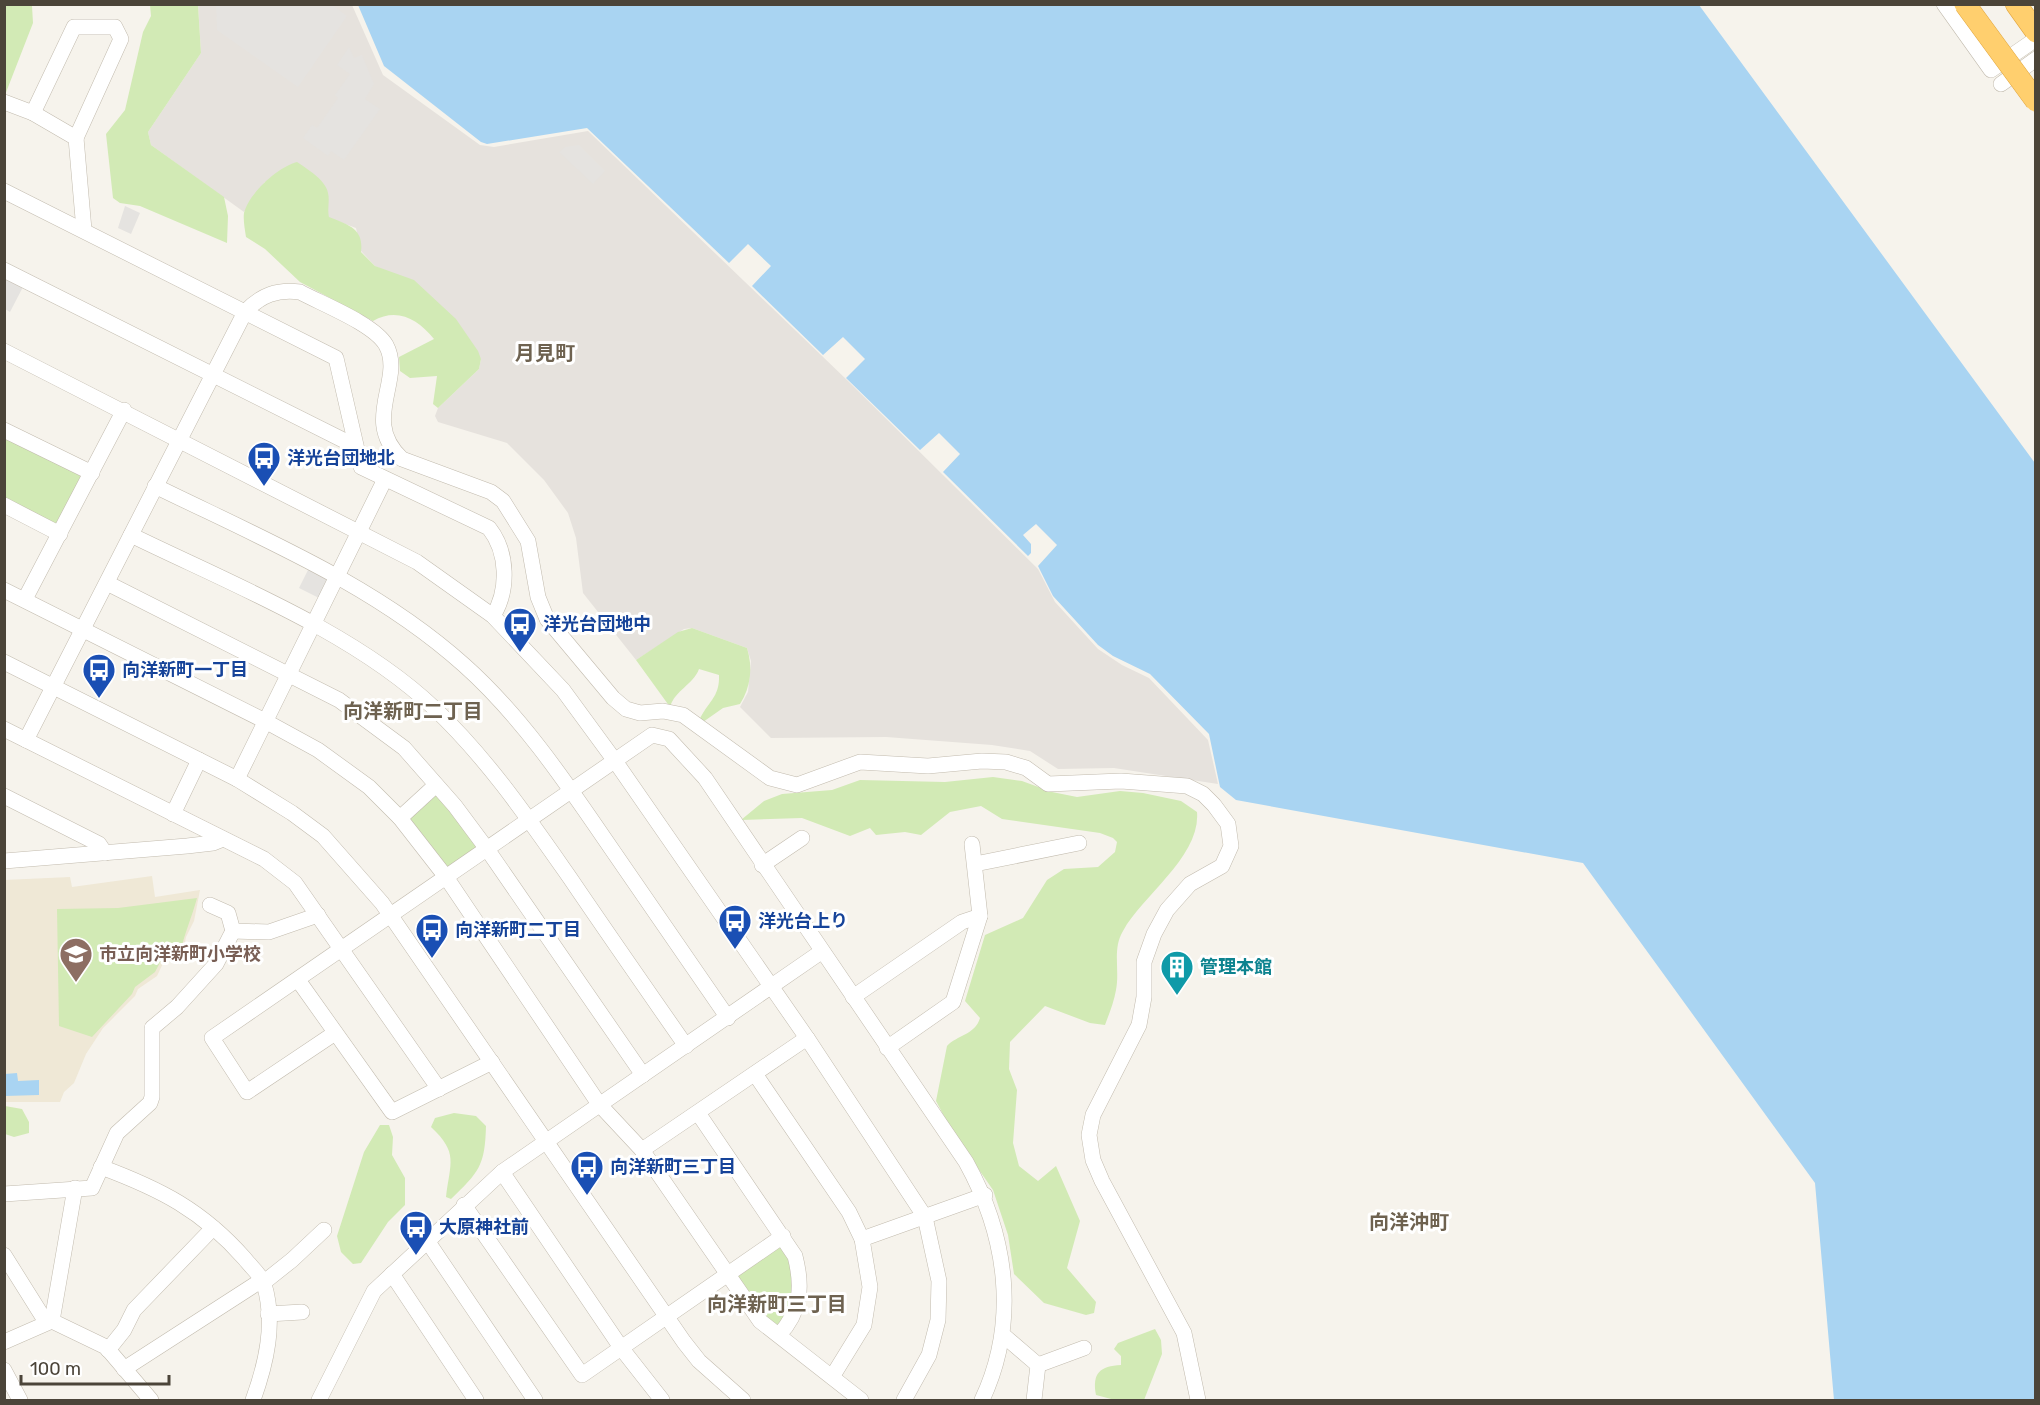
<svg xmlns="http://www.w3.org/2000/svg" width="2040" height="1405" font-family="Rubik,'Noto Sans JP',sans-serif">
<rect width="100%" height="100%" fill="#f6f3ec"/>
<path fill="#e6e2dd" d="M198 4 352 5 383 75 480 145 494 147 588 131 847 380 1038 569 1055 602 1098 649 1122 665 1149 678 1208 740 1218 784 1114 768 1058 769 1030 751 992 745 886 737 771 738 740 707 748 692 751 661 747 648 692 628 684 629 636 660 583 593 576 538 568 513 544 480 507 443 438 422 435 416 438 408 479 369 481 359 387 272 375 266 361 251 356 228 329 218 326 207 328 193 265 182 244 212 151 145 148 132 201 53Z"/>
<path fill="#efe8d6" d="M152 876 155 897 200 890 194 921 186 937 182 957 167 955 157 976 138 989 135 996 103 1028 86 1054 74 1083 64 1092 60 1102H5L4 880 70 877 72 887Z"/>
<g fill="#d2eab5">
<path d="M5 5H34L32 6 33 23 5 95Z"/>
<path d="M150 5H198L201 53 148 132 151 145 224 197 228 216 227 243 140 206 120 203 113 198 106 134 125 110 143 32 151 16Z"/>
<path d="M297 162C307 169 326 180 328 193 330 201 327 209 329 217 348 225 364 228 361 252L375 266 414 280 456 319 478 351 481 359 479 369 438 408 433 404 437 376 410 378 400 371 399 357 434 339C418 319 397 307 373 321L300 282 265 249 246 237C245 230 243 220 244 213 249 193 278 167 297 162Z"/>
<path d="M4 433 80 470 82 478 61 521 54 524 5 498Z"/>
<path d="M692 628 747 648C753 667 751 687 740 704L723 708 703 722 699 721C707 702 720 698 719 675L699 669C693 685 675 690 670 707L636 660 678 632Z"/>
<path d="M993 777 1022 781 1052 792 1077 797 1120 791 1143 793 1181 801 1197 812C1201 856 1143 895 1123 931 1112 949 1120 970 1116 990 1114 1002 1109 1014 1105 1025L1090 1023 1045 1006 1010 1042 1009 1069 1017 1090 1013 1143 1019 1166 1038 1181 1056 1166 1080 1221 1067 1268 1096 1302 1094 1313 1086 1315 1044 1303 1014 1274 1008 1235 993 1190 952 1131 936 1101 947 1046C957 1035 975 1035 980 1018L965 1001 985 935 1023 918 1047 880 1064 869 1098 867 1115 852 1117 842 1113 838 1100 833 1002 819 981 806 950 812 921 835 905 832 876 835 870 828 850 836 802 818 741 820 764 801 782 794 832 790 860 780 945 782Z"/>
<path d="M438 793 477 843 476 851 450 868 444 867 408 819Z"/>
<path d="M197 898C192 917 184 934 180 954L165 953 155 972 135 987 132 994 92 1037 59 1026 57 909 118 908Z"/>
<path d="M5 1106 22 1109 29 1122V1133L14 1137 5 1134Z"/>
<path d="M454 1113 476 1116 486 1126C485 1166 479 1172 451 1199L446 1197C450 1163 459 1153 431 1127L435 1118Z"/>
<path d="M380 1125H389L393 1137 392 1155 405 1178V1205L388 1222 361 1263 353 1264 341 1252 337 1236 364 1152Z"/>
<path d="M777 1246 784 1247 790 1259 795 1297 780 1325 774 1327 758 1313 735 1276Z"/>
<path d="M1155 1329 1161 1340 1162 1354 1144 1400H1115L1096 1395C1092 1373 1100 1366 1121 1365V1356L1114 1349 1118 1343Z"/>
</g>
<g fill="#e5e3e0">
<path d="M216 5H332L347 16 298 87 217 30Z"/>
<path d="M349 47 354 58 362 55 374 84 365 99 380 109 344 160 331 151 328 156 303 138 312 125 317 128 338 98 335 95 350 74 337 65Z"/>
<path d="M579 145 605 171 593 184 559 152 565 147Z"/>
<path d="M125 206 140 213 131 234 118 228Z"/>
<path d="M4 275 24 285 10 312 5 309Z"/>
<path d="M309 568 325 576 327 583 319 598 299 588Z"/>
</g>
<g fill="#a9d4f2">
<path d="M358 5H1699L2035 463V1400H1834L1815 1183 1583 863 1236 800 1220 787 1209 734 1150 674 1113 656 1098 645 1053 596 1038 566 1057 545 1036 524 1023 535 1031 544V553L1028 556 943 472 960 454 939 433 920 450 846 378 865 359 843 337 823 355 752 286 771 266 748 244 729 263 587 128 487 144 481 142 384 66Z"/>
<path d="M17 1073 18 1081 39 1080V1095L5 1096V1074Z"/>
</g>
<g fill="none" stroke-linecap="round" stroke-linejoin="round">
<defs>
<g id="minor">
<path d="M1944 4 1991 70 2036 39"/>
<path d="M2001 84 2036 59"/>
<path d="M4 102 33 113 76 138 84 230"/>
<path d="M33 113 74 27H115L121 39 76 138"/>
<path d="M4 191 336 358 361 467 489 528C508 552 509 590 493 616"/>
<path d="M4 270 355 446"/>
<path d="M4 351 417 562 493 616 563 690 615 761 807 1038 925 1217 939 1281 938 1320 929 1355 904 1400"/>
<path d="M4 430 92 473"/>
<path d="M155 486C261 538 375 585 464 665 519 714 563 778 604 838 646 898 687 958 728 1018"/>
<path d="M4 505 60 534"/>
<path d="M131 535C229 583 354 632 434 708 487 758 528 818 570 878 608 934 647 990 686 1046"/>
<path d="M107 583 339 700 404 748 455 806 487 849 643 1075"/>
<path d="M4 590 265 721 318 750 369 787 400 818 446 877 599 1104 642 1150 760 1321 861 1400"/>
<path d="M25 599 124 410"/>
<path d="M4 662 237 779 292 813 323 836 382 903 684 1342 699 1361 743 1400"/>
<path d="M4 729 264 859 295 883 439 1089"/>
<path d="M26 740 245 312C261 295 277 289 300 292 322 304 374 324 386 345 405 380 360 420 402 459L491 492 503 501 528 541 538 597 547 619 613 698 626 709 640 713 663 711 683 715 770 778 797 785 860 762 928 766 982 761 1006 762 1026 768 1048 784 1121 781 1187 786 1203 794 1214 805 1228 824 1231 846 1222 866 1190 884 1167 910 1154 934 1144 962V997L1139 1025 1093 1115 1089 1135 1093 1160 1102 1181 1184 1333 1198 1400"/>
<path d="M237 779 385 479"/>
<path d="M4 796 99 844 105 853"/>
<path d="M173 814 199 760"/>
<path d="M400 818 436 785"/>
<path d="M4 861 187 846 213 843 223 839"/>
<path d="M975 864 1079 843"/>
<path d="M762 865 802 838"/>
<path d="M210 905 228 913 233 931 269 932 318 915"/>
<path d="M298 980 392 1112 492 1062"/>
<path d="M853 997 962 922 980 916"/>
<path d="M335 1033 247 1092 212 1038 652 735 669 739 705 778 966 1162C1007 1236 1019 1321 982 1400"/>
<path d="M887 1048 953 1002 980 916 972 844"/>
<path d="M755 1074 849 1212 862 1239 870 1287 864 1325 832 1377"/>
<path d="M698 1113 795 1256C803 1287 801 1311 779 1335"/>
<path d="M642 1150 807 1038"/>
<path d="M101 1167C160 1189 202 1210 245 1259 251 1267 261 1275 264 1284 276 1323 266 1364 253 1400"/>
<path d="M502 1172 622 1349 662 1400"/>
<path d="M4 1194 92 1188 117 1133 150 1103 152 1097V1028L177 1007 216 964 233 931"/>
<path d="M464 1205 582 1375 783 1236"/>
<path d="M862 1239 985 1195"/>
<path d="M428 1242 535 1400"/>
<path d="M4 1255 46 1322"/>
<path d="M392 1274 476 1400"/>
<path d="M263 1283 292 1260 324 1230"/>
<path d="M268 1314 302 1312"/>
<path d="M52 1321 75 1188"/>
<path d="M1003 1335 1038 1365 1034 1400"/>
<path d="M4 1342 52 1321 106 1347 151 1400"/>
<path d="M108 1350 124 1330 134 1310 213 1228"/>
<path d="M1038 1365 1084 1348"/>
<path d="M124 1369 262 1280"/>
<path d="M4 1370 20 1400"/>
<path d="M319 1400 374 1291 502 1172 821 952"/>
</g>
<path id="highway" d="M2016 4 2036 32"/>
</defs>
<use href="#minor" stroke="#c2bbae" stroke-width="16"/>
<use href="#highway" stroke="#e0a43c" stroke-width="22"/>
<use href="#minor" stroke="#fff" stroke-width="15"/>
<use href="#highway" stroke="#ffcf6e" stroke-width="21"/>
<defs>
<path id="highway-bridge" d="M1965 4 2036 101"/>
</defs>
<use href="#highway-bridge" stroke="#e0a43c" stroke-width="22" stroke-linecap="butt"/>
<use href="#highway-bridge" stroke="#ffcf6e" stroke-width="21"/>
</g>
<defs>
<symbol id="bus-pin" viewBox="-11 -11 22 30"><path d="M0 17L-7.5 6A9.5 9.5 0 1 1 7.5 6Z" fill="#1a4fb4" stroke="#fff"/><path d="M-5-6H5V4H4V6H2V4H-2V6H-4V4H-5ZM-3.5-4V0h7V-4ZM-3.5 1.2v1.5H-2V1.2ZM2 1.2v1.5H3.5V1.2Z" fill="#fff"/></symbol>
<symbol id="school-pin" viewBox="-11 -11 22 30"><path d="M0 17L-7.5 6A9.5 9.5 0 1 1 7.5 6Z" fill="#8d6e63" stroke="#fff"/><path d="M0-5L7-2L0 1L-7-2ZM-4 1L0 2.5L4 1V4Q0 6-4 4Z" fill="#fff"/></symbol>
<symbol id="building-pin" viewBox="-11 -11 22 30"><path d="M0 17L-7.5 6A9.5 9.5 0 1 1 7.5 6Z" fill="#0f9aa8" stroke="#fff"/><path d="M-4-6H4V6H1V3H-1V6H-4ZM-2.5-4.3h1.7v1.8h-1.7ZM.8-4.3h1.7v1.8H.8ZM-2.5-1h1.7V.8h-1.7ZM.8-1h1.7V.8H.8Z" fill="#fff"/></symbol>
</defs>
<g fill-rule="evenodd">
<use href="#bus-pin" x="245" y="439" width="38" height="52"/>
<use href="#bus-pin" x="501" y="605" width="38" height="52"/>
<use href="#bus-pin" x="80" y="651" width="38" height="52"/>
<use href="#bus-pin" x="716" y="902" width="38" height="52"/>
<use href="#bus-pin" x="413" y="911" width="38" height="52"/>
<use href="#school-pin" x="57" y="935" width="38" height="52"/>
<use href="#building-pin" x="1158" y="948" width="38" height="52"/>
<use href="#bus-pin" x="568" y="1148" width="38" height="52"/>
<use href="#bus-pin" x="397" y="1208" width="38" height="52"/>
</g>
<g text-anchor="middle" stroke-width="6" stroke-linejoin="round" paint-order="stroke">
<g font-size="18" font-weight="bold" fill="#164399" stroke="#fff" text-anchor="start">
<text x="287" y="464">洋光台団地北</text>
<text x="543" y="630">洋光台団地中</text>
<text x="122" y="676">向洋新町一丁目</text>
<text x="758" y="927">洋光台上り</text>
<text x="455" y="936">向洋新町二丁目</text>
<text x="610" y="1173">向洋新町三丁目</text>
<text x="439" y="1233">大原神社前</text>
</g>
<g font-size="18" font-weight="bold" fill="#785e54" stroke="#fff" text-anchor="start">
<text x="99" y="960">市立向洋新町小学校</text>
</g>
<g font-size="18" font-weight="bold" fill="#0d838f" stroke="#fff" text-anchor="start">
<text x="1200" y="973">管理本館</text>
</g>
<g font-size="20" font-weight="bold" fill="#6e6250" stroke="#fff">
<text x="545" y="360">月見町</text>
<text x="413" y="718">向洋新町二丁目</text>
<text x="1409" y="1229">向洋沖町</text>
<text x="777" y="1311">向洋新町三丁目</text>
</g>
</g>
<rect width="2040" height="1405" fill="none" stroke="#4b4439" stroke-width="12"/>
<path d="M21 1375v9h148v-9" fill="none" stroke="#4b4439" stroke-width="3"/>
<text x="30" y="1375" font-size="18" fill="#4b4439" stroke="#ffffff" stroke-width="4.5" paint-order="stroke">100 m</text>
</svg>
